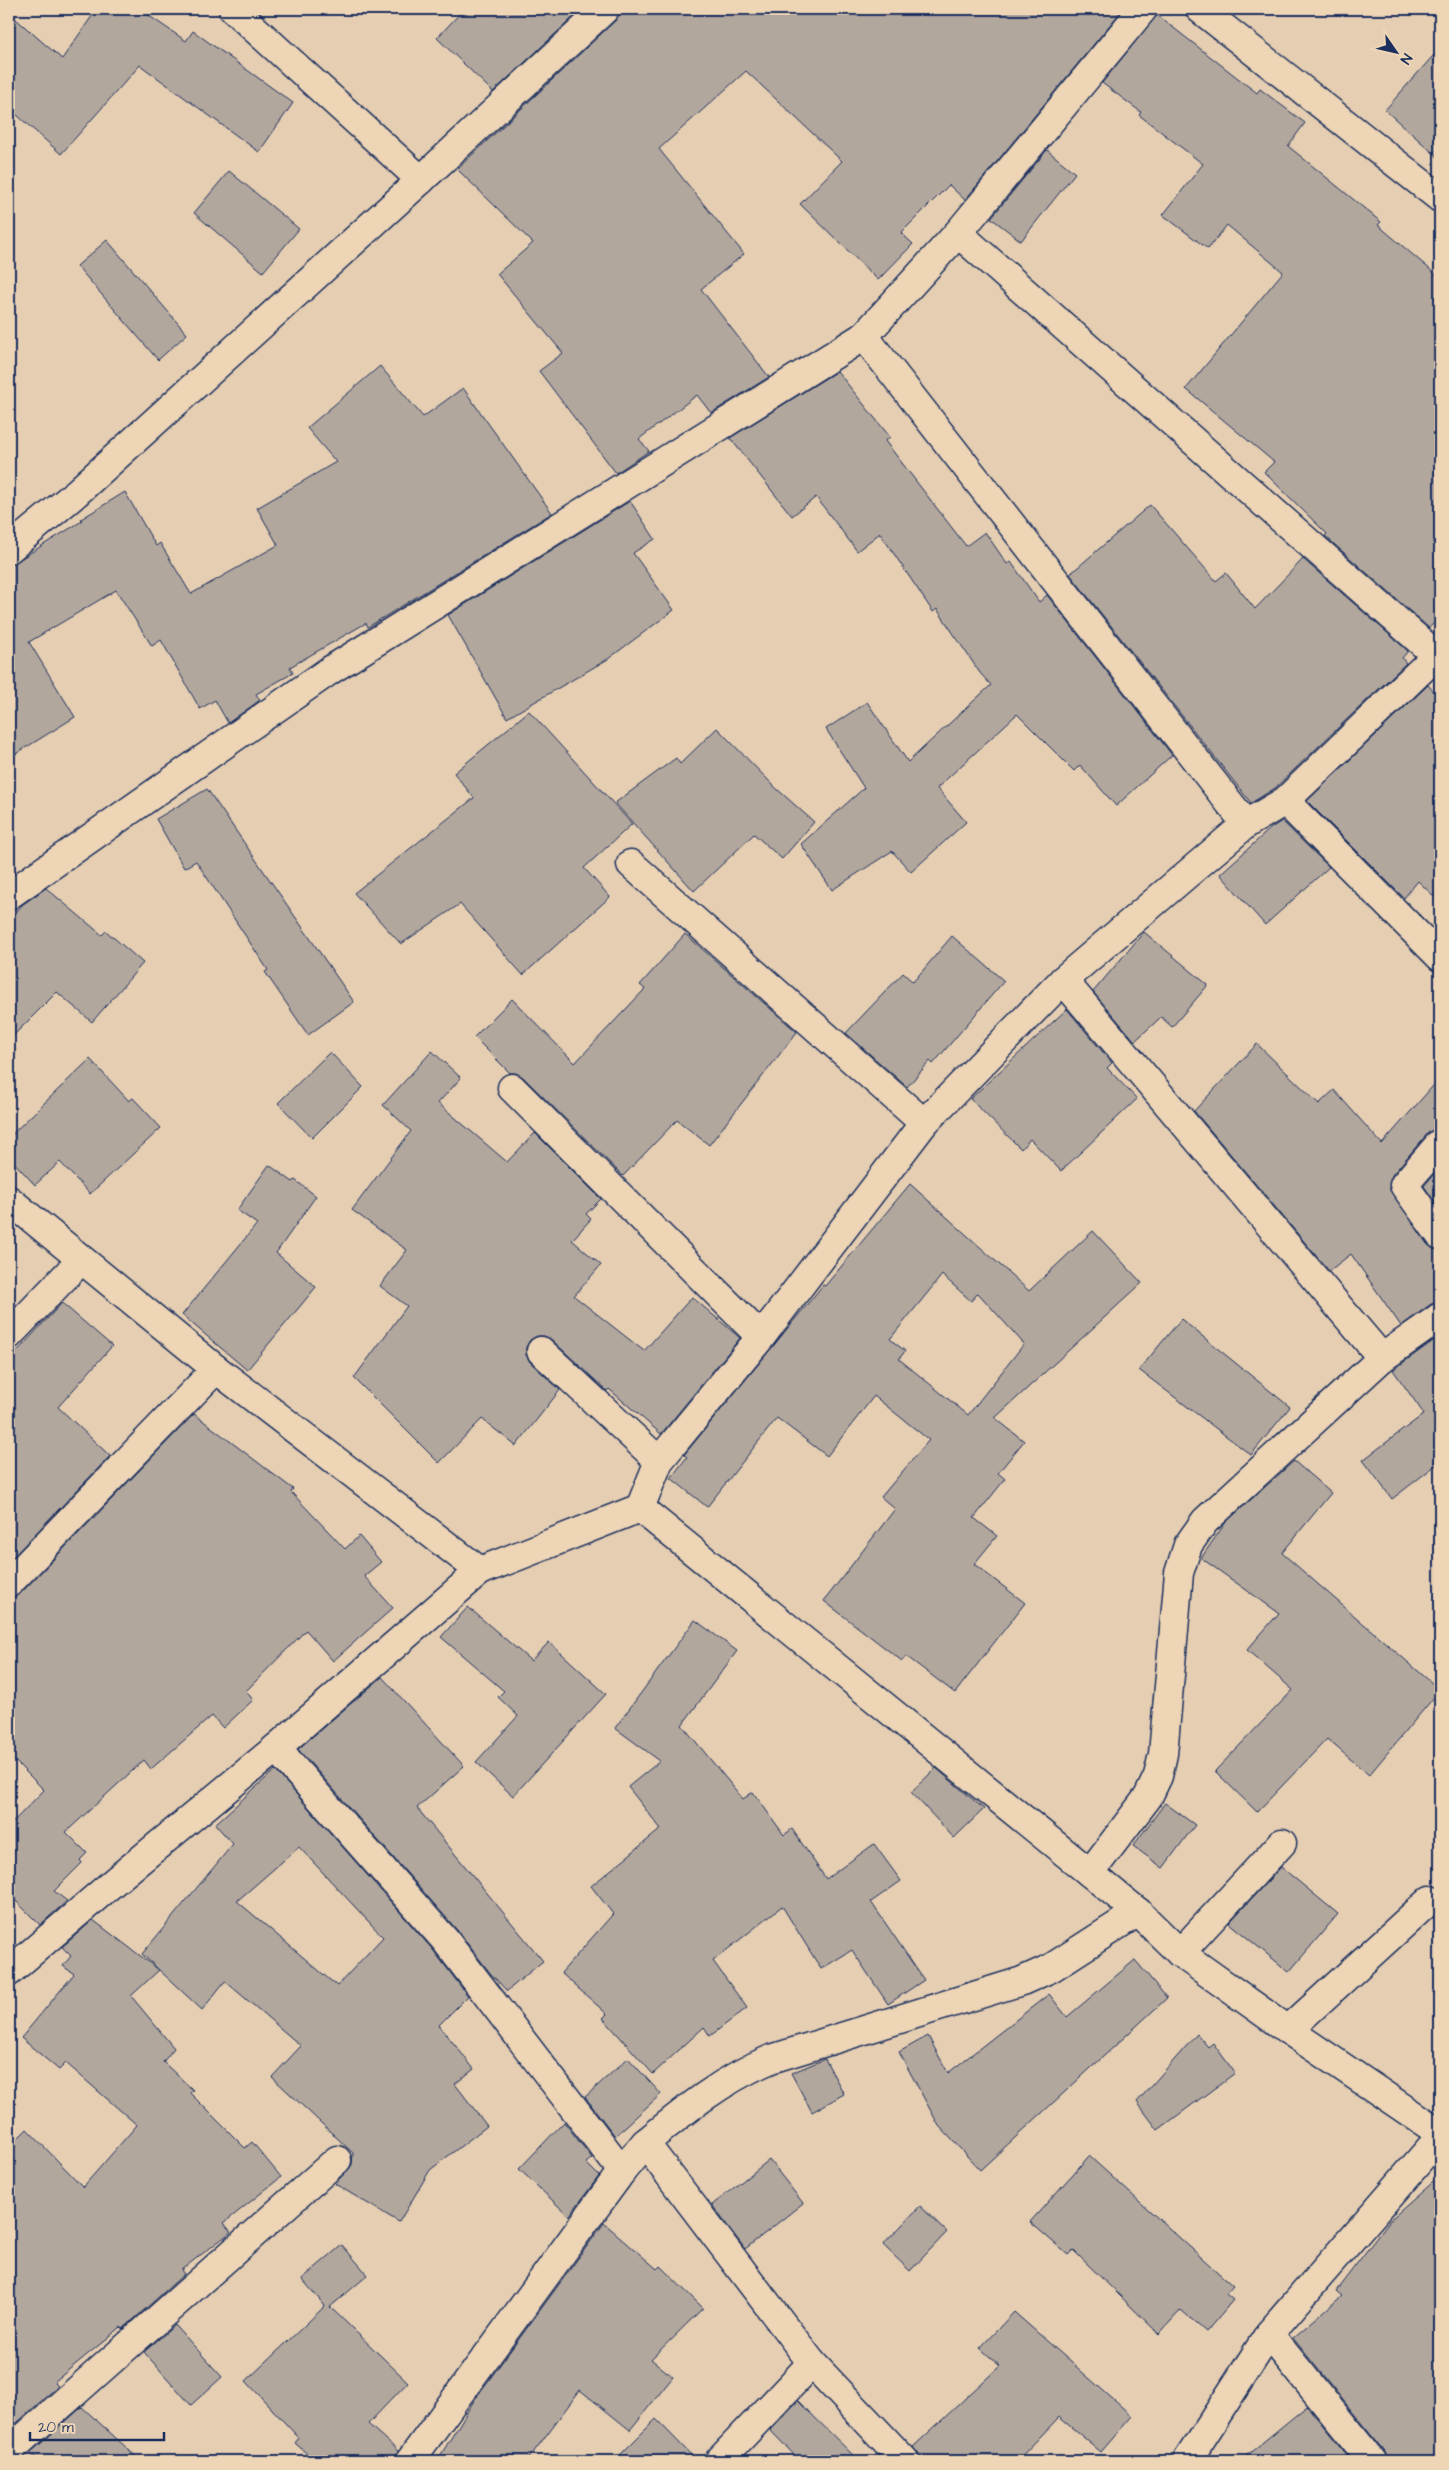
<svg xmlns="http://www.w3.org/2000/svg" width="1449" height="2470" font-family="'Architects Daughter',sans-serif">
<rect width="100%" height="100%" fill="#e5ceb2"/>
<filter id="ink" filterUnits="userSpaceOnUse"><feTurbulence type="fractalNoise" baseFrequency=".02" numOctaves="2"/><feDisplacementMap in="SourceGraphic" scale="10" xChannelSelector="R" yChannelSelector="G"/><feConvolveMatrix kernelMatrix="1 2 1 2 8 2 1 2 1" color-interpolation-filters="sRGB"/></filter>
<g filter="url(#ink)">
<g fill="#b2a79d" stroke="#1b2f5e" fill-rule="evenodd">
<path d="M97 9H139L186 41 193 31 293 103 259 152 140 65 61 154 9 108V13L62 59Z"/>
<path d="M464 9H582L493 92 437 38Z"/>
<path d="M620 9H1123L965 200 949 185 901 233 913 244 878 280 800 204 842 161 746 71 659 149 744 254 701 289 769 377 711 413 697 395 639 439 649 451 616 473 539 371 563 353 497 274 533 243 457 169 616 20Z"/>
<path d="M1157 15 1257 93 1260 89 1305 123 1288 146 1381 222 1378 225 1440 278V617L1429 628 1325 536 1327 534 1264 472 1274 462 1186 389 1283 272 1227 225 1208 249 1163 215 1203 164 1139 115 1141 112 1102 83Z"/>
<path d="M1440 48V159L1385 110Z"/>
<path d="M1047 150 1075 173 1021 241 991 218Z"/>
<path d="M229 171 299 229 263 272 194 213Z"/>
<path d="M107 240 187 334 158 360 77 266Z"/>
<path d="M380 366 423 417 463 388 552 513 368 627 366 623 290 667 293 673 256 694 260 700 228 723 215 700 200 709 161 640 152 646 116 590 29 642 75 717 9 758V566L82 521 81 519 125 492 156 546 160 543 191 594 278 545 257 508 336 462 307 428Z"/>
<path d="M837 371 890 437 885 441 966 546 985 532 1007 564 1011 562 1039 602 1047 595 1172 755 1116 806 1080 765 1074 771 1017 714 937 788 966 822 911 872 892 851 832 890 801 844 864 788 826 729 867 702 908 762 991 685 980 673 937 609 933 612 880 533 857 551 816 497 792 516 730 438Z"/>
<path d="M630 501 655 539 633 553 674 610 608 659 507 718 448 615Z"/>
<path d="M1150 505 1216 581 1226 573 1255 609 1303 559 1408 651 1402 658 1406 663 1275 788 1251 803 1070 574Z"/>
<path d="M1428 685 1440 698V902L1418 881 1404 898 1307 801Z"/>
<path d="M529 711 632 824 584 868 610 897 523 975 460 904 401 944 354 893 474 798 454 773Z"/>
<path d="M717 728 777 789 814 822 782 859 754 834 694 891 615 803 676 758 680 764Z"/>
<path d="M207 789 354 1002 308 1035 265 972 268 970 196 861 184 868 156 819Z"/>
<path d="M1282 821 1329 867 1265 925 1220 874 1271 828Z"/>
<path d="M46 888 102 935 106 931 143 963 92 1022 57 992 9 1040V921L22 905Z"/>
<path d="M1144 932 1208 985 1172 1027 1161 1017 1135 1041 1093 992Z"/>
<path d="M685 934 797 1032 709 1145 677 1120 623 1176 523 1077 516 1073H510L474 1037 512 999 575 1063 645 989 640 985Z"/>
<path d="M952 936 1004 981 933 1064 930 1061 907 1087 846 1033 903 973 913 982Z"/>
<path d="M1067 1009 1112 1063 1107 1068 1137 1099 1061 1171 1030 1139 1021 1149 970 1099Z"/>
<path d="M1257 1044 1319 1104 1334 1090 1382 1144 1440 1078V1128L1428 1133 1392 1175 1389 1187 1427 1244 1433 1249 1440 1250V1302L1431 1304 1401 1326 1351 1254 1329 1271 1194 1111Z"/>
<path d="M432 1051 461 1078 438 1103 507 1162 535 1133 601 1199 586 1214 591 1219 572 1240 601 1265 574 1296 644 1351 692 1297 740 1338 661 1434 609 1389 607 1391 552 1340 544 1336H537L530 1340 526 1347V1355L530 1362 560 1390 516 1446 482 1419 439 1463 354 1378 407 1306 380 1286 407 1250 352 1210 411 1131 383 1105Z"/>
<path d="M330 1052 363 1087 312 1138 278 1103Z"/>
<path d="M90 1059 129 1101 133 1098 161 1128 90 1194 60 1162 35 1185 9 1157V1137Z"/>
<path d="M269 1165 293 1182 295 1180 316 1196 276 1253 316 1287 247 1370 182 1315 257 1224 237 1210Z"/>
<path d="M1440 1167V1209L1424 1186Z"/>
<path d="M910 1184 1029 1291 1093 1231 1142 1283 995 1418 1024 1441 998 1473 1005 1479 974 1518 997 1536 974 1564 1025 1603 955 1693 906 1656 902 1661 824 1601 895 1509 881 1497 929 1440 874 1396 827 1456 777 1418 707 1507 671 1478 687 1457 684 1455 823 1285 825 1286ZM942 1275 971 1301 978 1293 1024 1344 968 1415 899 1359 905 1351 890 1339Z"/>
<path d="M62 1303 112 1346 58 1407 110 1456 9 1561V1360Z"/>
<path d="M1181 1319 1290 1407 1251 1455 1139 1370Z"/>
<path d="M1440 1336V1462L1392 1499 1363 1460 1424 1414 1393 1370Z"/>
<path d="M194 1414 293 1489 291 1492 345 1549 359 1536 381 1562 364 1576 393 1608 333 1661 306 1630 246 1691 253 1700 223 1728 212 1716 151 1769 144 1760 66 1832 87 1853 80 1860 82 1863 54 1891 67 1901 40 1925 9 1894V1826L44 1790 9 1755V1598L20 1594Z"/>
<path d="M1294 1461 1331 1493 1282 1553 1440 1690 1369 1775 1327 1739 1257 1812 1215 1771 1293 1690 1247 1650 1279 1613 1201 1558 1226 1522Z"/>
<path d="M468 1607 531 1661 549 1642 606 1694 513 1796 476 1762 518 1716 498 1697 504 1691 441 1637Z"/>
<path d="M695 1620 737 1651 682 1725 743 1799 753 1792 784 1835 792 1829 826 1879 874 1844 901 1881 871 1902 924 1980 888 2004 852 1950 821 1969 782 1906 713 1961 747 2008 710 2036 704 2027 653 2074 603 2018 607 2014 561 1973 613 1914 591 1886 661 1829 628 1787 660 1761 615 1728Z"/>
<path d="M382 1677 464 1766 417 1808 543 1961 507 1991 491 1974 457 1930 298 1749Z"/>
<path d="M936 1768 984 1809 954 1838 911 1792Z"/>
<path d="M275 1770 433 1950 468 1996 439 2025 474 2069 455 2084 487 2126 430 2170 399 2222 335 2184 352 2165 353 2153 272 2077 301 2046 225 1981 202 2010 142 1954 233 1844 215 1824ZM299 1847 383 1937 337 1986 237 1901Z"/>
<path d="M1165 1803 1195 1825 1163 1868 1133 1846Z"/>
<path d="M1281 1867 1338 1914 1289 1972 1229 1923Z"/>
<path d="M93 1920 159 1970 131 1996 174 2048 163 2062 193 2090 190 2093 245 2148 252 2142 281 2177 224 2223 231 2232 181 2270 184 2274 123 2329 121 2327 54 2382 58 2386 9 2430V2147L27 2129 83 2187 137 2125 66 2063 59 2070 21 2038 74 1974 63 1966 71 1956 62 1947Z"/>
<path d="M1135 1960 1167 1998 980 2170 939 2126 899 2052 928 2036 948 2073 1049 1994 1067 2017Z"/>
<path d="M1197 2034 1208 2047 1213 2043 1235 2073 1158 2130 1137 2102Z"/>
<path d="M628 2058 661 2094 615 2136 585 2097Z"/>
<path d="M825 2059 844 2094 812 2112 791 2073Z"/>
<path d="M564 2122 592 2158 586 2163 599 2176 569 2216 519 2169Z"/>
<path d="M1089 2156 1233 2286 1226 2294 1233 2300 1206 2332 1181 2310 1159 2334 1073 2250 1068 2255 1030 2222Z"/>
<path d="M769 2160 803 2203 745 2249 712 2205Z"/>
<path d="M1440 2176V2461H1387L1384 2451 1293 2338 1342 2296 1336 2291 1390 2220Z"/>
<path d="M920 2206 947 2232 910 2271 883 2245Z"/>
<path d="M604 2223 657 2269 660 2266 703 2308 651 2359 673 2377 630 2430 580 2390 527 2461H437L475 2399Z"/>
<path d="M342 2245 368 2275 330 2307 408 2382 368 2424 398 2451 395 2461H315L295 2443 299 2438 246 2381 325 2306 302 2279Z"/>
<path d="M1014 2312 1132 2416 1101 2452 1059 2417 1017 2461H920V2457L913 2447 1000 2366 980 2348Z"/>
<path d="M175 2325 222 2377 191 2405 144 2352Z"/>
<path d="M798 2401 859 2461H800L770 2430Z"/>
<path d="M1307 2406 1352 2461H1240Z"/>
<path d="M82 2407 141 2461H39L30 2453Z"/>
<path d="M656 2419 697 2461H614Z"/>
</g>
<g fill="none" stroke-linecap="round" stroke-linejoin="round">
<defs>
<g id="minor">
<path d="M233 9 421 180"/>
<path d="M1200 9 1440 198"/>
<path d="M958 233 1437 656"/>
<path d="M864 336 1246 824"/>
<path d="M9 549 74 495 421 180 605 9"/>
<path d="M1440 652 1285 801 1440 957"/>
<path d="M631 864 924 1123"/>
<path d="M9 895 329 671 864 336 958 233 1143 9"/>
<path d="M1063 980 1382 1358 1205 1521 1188 1545 1179 1573 1163 1754 1158 1776 1148 1797 1090 1873"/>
<path d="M512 1088 761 1337"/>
<path d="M1440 1143 1404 1185 1440 1235"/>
<path d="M9 1200 216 1369 480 1571 640 1508 1138 1912 1180 1953 1288 2030 1440 2133"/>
<path d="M9 1335 81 1260"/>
<path d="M541 1351 659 1461"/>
<path d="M1382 1358 1440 1317"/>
<path d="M640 1508 659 1461 761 1337 924 1123 1063 980 1246 824 1285 801"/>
<path d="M480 1571 276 1748 445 1940 622 2171 645 2143"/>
<path d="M9 1583 216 1369"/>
<path d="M1180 1953 1282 1843"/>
<path d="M9 1972 116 1880 276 1748"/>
<path d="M1288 2030 1430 1900"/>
<path d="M1269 2334 1372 2461"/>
<path d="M9 2451 337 2160"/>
<path d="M410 2461 622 2171"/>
<path d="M719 2461 812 2363"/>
<path d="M905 2461 812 2363 645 2143C685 2110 723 2079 771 2059L1022 1981 1051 1968 1138 1912"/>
</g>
<path id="major" d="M1187 2461 1269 2334 1440 2137"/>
</defs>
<use href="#minor" stroke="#1b2f5e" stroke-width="31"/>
<use href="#major" stroke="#1b2f5e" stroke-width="31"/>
<use href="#minor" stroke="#edd5b5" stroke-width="28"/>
<use href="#major" stroke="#edd5b5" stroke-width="28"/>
</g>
</g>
<rect width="1449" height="2470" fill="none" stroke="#edd5b5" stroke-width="30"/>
<rect x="15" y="15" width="1419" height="2440" fill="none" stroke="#1b2f5e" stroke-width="2" filter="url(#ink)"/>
<g transform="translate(1396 52) rotate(124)" stroke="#edd5b5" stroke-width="4" paint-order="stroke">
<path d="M0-4L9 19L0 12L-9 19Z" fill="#1b2f5e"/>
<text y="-8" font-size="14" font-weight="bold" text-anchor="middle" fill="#1b2f5e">N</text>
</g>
<path d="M30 2432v8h134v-8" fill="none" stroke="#1b2f5e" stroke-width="2.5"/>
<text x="38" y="2432" font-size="15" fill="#1b2f5e" stroke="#edd5b5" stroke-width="4" paint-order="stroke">20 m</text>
</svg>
